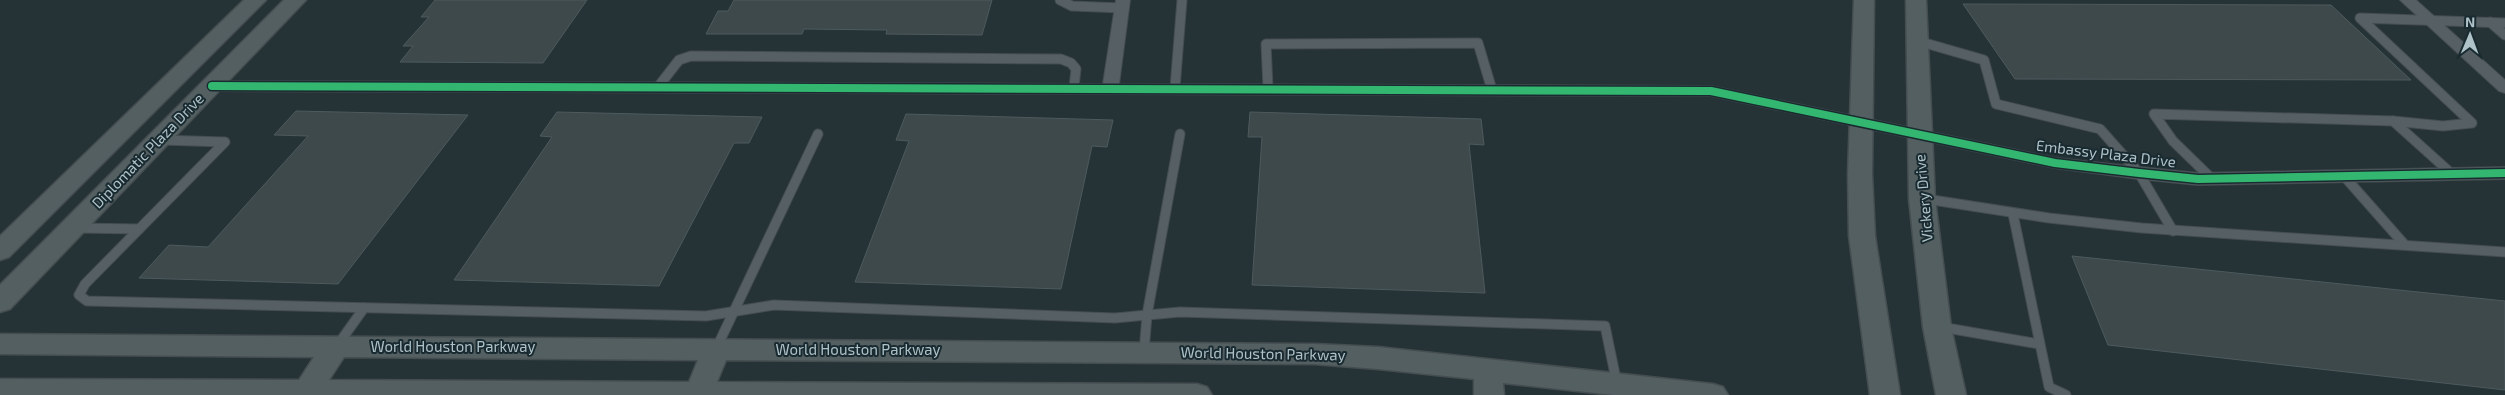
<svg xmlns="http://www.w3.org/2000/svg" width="2505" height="395" font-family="'Exo 2',sans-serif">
<rect width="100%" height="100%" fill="#253236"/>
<g fill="#3e494b" stroke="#4d5a5e">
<path d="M435 0H587L543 63 400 62 413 46H403L429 17H421Z"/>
<path d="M734 0H992L982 35 886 34 887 30 804 29 802 34H706L718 11H728Z"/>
<path d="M1963 4 2331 5 2411 80 2015 79Z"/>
<path d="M296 111 468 115 338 284 139 278 169 245 208 247 308 136 274 135Z"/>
<path d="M557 112 762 117 749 143H734L659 286 454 280 552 137 540 136Z"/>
<path d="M1250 112 1481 119 1484 145 1469 144 1485 293 1252 285 1262 137H1248Z"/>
<path d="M906 114 1113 120 1107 147 1092 146 1061 289 855 282 909 141 896 140Z"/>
<path d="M2072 256 2505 301V390L2108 345Z"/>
</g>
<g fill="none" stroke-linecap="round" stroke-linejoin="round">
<defs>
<g id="lane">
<path d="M1060 0 1072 6 1122 8"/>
<path d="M2490 22 2505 35"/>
<path d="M1918 41 1984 60 1996 104 2100 129 2139 173 2173 231"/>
<path d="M658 87 679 60 691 56 1061 59 1071 63 1076 69 1074 87"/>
<path d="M1175 88 1182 0"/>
<path d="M1268 88 1266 44 1478 43 1492 90"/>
<path d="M2393 121 2443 126 2472 123 2360 18 2505 23"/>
<path d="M161 140 225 142 85 284 79 295 87 301 706 316 774 305 1115 318 1180 312 1605 326 1617 384"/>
<path d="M2344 176 2404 244"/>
<path d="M2211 178 2173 141 2154 114 2393 121 2452 174"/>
<path d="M1926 199 2049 218 2142 228 2505 252"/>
<path d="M2013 214 2049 387 2066 395"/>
<path d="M76 228 139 229"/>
<path d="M1941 327 2039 344"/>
<path d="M337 346 364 308"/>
<path d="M716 349 818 134"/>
<path d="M1144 352 1147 315 1180 134"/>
</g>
<g id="street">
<path d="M1116 0H1130L1119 84 1711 86 2055 158 2139 167 2198 173 2505 167V179L2198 185 2139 179 2055 168 1711 96 212 91 204 86 212 81 1103 84Z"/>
<path d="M2400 0H2416L2505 80V93L2499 91Z"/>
</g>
<g id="secondary">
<path d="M244 0H266L9 257 0 260V236Z"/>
<path d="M284 0H306L10 309 0 312V285Z"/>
<path d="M1854 0H1874L1872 174 1875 236 1900 395H1870L1849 236 1848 174Z"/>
<path d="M1906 0H1926L1935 199 1951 327 1966 395H1936L1923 327 1909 199Z"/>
<path d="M0 334 1314 344 1378 347 1713 384 1723 387 1728 395H1614L1503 383 1504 395H1474V379L1378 369 1314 364 726 360 717 382 1197 384 1207 387 1212 395H0V379L299 380 314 357 0 354ZM344 357 698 360 689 382 329 380Z"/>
</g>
</defs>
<use href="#lane" stroke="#444d50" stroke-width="11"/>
<use href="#street" stroke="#444d50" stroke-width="2"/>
<use href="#secondary" stroke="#444d50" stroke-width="3"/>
<use href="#lane" stroke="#566064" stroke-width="9"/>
<use href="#street" fill="#566064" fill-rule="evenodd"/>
<use href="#secondary" fill="#545f62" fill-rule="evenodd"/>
<defs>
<path id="cycleway" d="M212 86 1711 91 2055 163 2139 173 2198 179 2505 173"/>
</defs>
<use href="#cycleway" stroke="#192b30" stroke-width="11"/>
<use href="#cycleway" stroke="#33b770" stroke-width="8"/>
</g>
<g text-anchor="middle" stroke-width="4" stroke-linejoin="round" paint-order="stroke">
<g font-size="15" fill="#aec2c8" stroke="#192b30">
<text transform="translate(148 151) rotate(-46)" y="5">Diplomatic Plaza Drive</text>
<text transform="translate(2106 154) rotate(7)" y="5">Embassy Plaza Drive</text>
<text transform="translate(1924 198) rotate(-95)" y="5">Vickery Drive</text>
<text x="453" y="352">World Houston Parkway</text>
<text x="858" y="355">World Houston Parkway</text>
<text transform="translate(1263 354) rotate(1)" y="5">World Houston Parkway</text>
</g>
</g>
<g transform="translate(2470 35) rotate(1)" stroke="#192b30" stroke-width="4" paint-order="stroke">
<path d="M0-4L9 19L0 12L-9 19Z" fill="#aec2c8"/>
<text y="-8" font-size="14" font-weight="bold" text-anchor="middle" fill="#aec2c8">N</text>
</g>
</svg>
